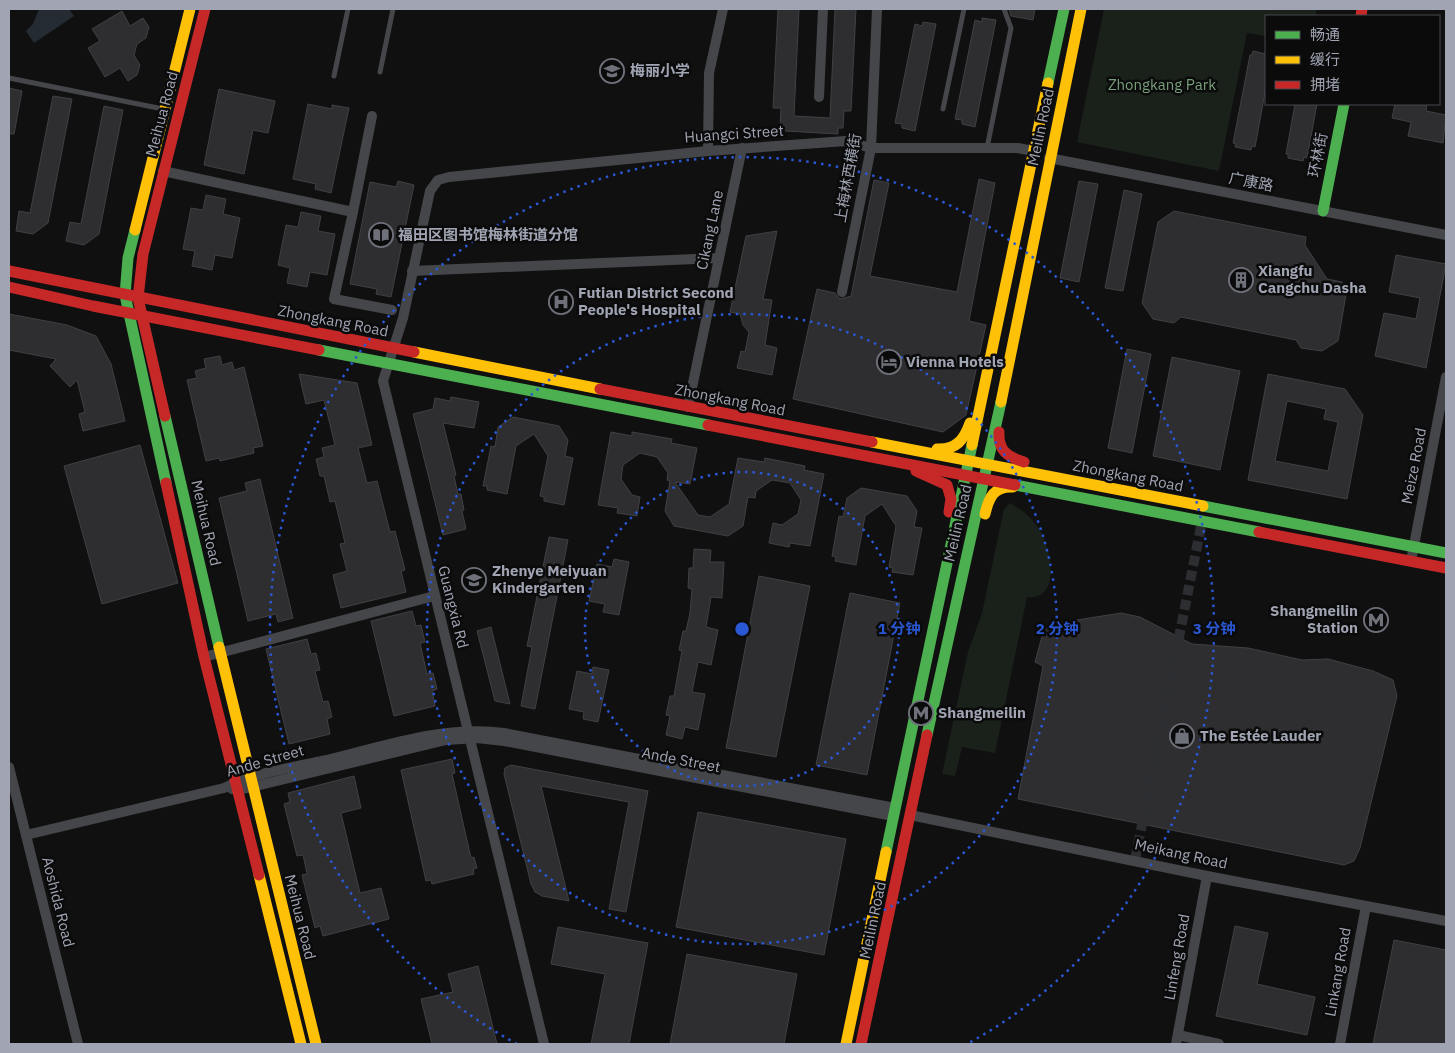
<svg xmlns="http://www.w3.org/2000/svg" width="1455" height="1053" font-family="'IBM Plex Sans','Noto Sans SC',sans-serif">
<rect width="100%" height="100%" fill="#101011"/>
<g fill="#1a211b">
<path d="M1104 9H1317L1315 16H1266V36L1247 33 1219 171 1077 142Z"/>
<path d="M1010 503C1022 510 1032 517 1039 529 1051 546 1062 601 1027 597L995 753 962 747 955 776 942 774 968 652 982 613 1004 509Z"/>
</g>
<path fill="#242b32" d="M39 9H69L74 16 34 43 26 31 33 24Z"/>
<g fill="#2e2e30" stroke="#404045" fill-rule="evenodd">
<path d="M778 9H799L794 116 830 118 835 9H856L851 111H844L843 128H838V134L785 131V126H780L781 108H773Z"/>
<path d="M1009 9H1035L1033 20 1011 16Z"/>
<path d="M122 11 130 26 143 18 149 27 146 38 137 44 134 55 140 65 137 75 128 81 120 68 105 77 88 48 100 41 92 29Z"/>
<path d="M982 18 996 20 975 127 962 124V120L955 119 975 20 982 22Z"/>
<path d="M923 22 936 24 915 131 902 128V124L895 123 915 24 922 26Z"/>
<path d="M1253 51 1266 54V87L1255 147 1252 146 1251 150 1235 147 1236 144 1233 143 1250 55H1252Z"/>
<path d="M9 88 22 91 14 134H9Z"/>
<path d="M219 89 275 101 268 133 253 130 244 174 204 165Z"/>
<path d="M53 96 72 99 48 223 33 234 16 231 19 211 30 213Z"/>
<path d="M308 104 332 109V105L349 108 331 193 315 189 316 184 293 179Z"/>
<path d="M1295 104H1317L1307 158 1304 157 1303 161 1288 158V154H1286Z"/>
<path d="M1395 104H1427L1426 111 1446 115 1443 143 1408 136 1411 122 1392 118Z"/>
<path d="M104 106 123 110 99 234 84 245 66 241 70 222 81 224Z"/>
<path d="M979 179 995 183 969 321 986 325 966 415 943 432 793 399 817 289 835 293 840 299 851 296 874 180 889 183 870 276 957 292Z"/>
<path d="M398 181 414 185 391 297 376 294 377 289 350 284 370 182 396 187Z"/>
<path d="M1079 181 1098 184 1079 282 1060 278Z"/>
<path d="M1124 190 1142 194 1123 291 1105 288Z"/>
<path d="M206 195 226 199 223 214 240 218 232 258 215 255 212 270 192 266 195 251 183 249 191 208 203 210Z"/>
<path d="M1174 211 1306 237 1305 245 1327 279 1342 282 1347 289 1338 341 1322 351 1301 348 1296 340 1181 317 1174 323 1153 319 1142 303 1158 222Z"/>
<path d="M301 212 321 216 318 231 335 234 327 275 310 272 307 287 287 283 290 268 278 265 286 225 298 227Z"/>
<path d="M777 231 763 299 772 300 765 345 777 348 772 375 737 368 741 351 745 352 749 332 743 325 740 314 730 312 746 236Z"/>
<path d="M1396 255 1446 264 1426 368 1375 356 1384 313 1416 319 1420 298 1389 292Z"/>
<path d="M9 314 67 325 96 336 111 364 125 421 83 431 79 414 85 412 77 380 70 387 50 366 56 359 9 350Z"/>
<path d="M1127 349 1151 354 1132 453 1108 448Z"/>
<path d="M220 356 222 365 232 362 234 370 244 367 263 446 253 448 254 453 220 461 219 458 206 461 187 380 197 378 195 371 206 368 204 359Z"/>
<path d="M1172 357 1240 371 1220 470 1153 456Z"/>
<path d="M299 374 357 383 372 445 358 448 367 483 377 481 390 532 395 531 405 570 401 571 406 592 341 608 333 575 347 571 340 544 345 543 335 501 330 502 324 476H320L316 459 324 457 322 448 335 445 324 400 306 404Z"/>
<path d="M1268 374 1345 389 1363 415 1347 499 1248 480ZM1287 401 1326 409 1324 419 1338 422 1328 471 1275 461Z"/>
<path d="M451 397 479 402 474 428 443 423 456 475 454 476 458 494H461L464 510 462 511 466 529 443 535 413 414 433 409 435 398 450 401Z"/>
<path d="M513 417 559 426 568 440 565 456 573 458 564 505 544 501V497L540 496 548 456 534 434 516 446 507 494 487 490V486H483L491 446 495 447 498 427Z"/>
<path d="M611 432 632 436V432L672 439 671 443 697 448 690 484 675 482 698 515 710 517 729 504 738 458 764 462 765 458 805 466 804 470 824 474 810 546 790 543 789 547 769 543 773 523 782 525 798 514 801 500 790 483 772 480 756 491 755 498 748 497 743 526 728 536 674 526 665 511 670 481 667 480 668 473 657 457 640 453 623 465 621 479 632 495 640 497 637 516 617 513 618 508 598 505Z"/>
<path d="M140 445 178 583 102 604 64 466Z"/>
<path d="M260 479 293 618 278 622 276 614 248 621 219 498 247 491 245 483Z"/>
<path d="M861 488 907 496 917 511 914 527 922 528 913 575 892 572 893 568 889 567 896 526 882 504 865 516 856 565 835 561 836 557 832 556 839 516 843 517 847 498Z"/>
<path d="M549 537 568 540 535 709 521 706 532 647 527 646Z"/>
<path d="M694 549 711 550 710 562H724L722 598 711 597 706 627 718 630 711 665 698 662 692 692 705 694 698 730 685 727 682 739 666 735 670 716 666 715 670 696H674L679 667 682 651 679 650 683 631H686L690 613 692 589 688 588 689 568H693Z"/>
<path d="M614 559 629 562 619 615 603 612 605 604 589 601 597 564 612 567Z"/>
<path d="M759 576 810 586 776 757 726 748Z"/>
<path d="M850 593 900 603 867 775 816 765Z"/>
<path d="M412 611 416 626 421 625 425 642 420 643 427 674 433 673 437 689 432 691 435 706 394 716 371 621Z"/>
<path d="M1121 613 1140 617 1192 644 1248 648 1302 660 1328 659 1373 671 1393 680 1397 696 1360 848 1354 861 1344 865 1018 799 1043 666 1035 662 1044 629 1052 624Z"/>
<path d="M491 627 510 704 495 701 477 631Z"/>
<path d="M307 639 311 654 316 653 320 670 315 671 319 687 323 702 328 701 332 717 327 719 330 734 289 744 266 649Z"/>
<path d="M593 667 609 670 598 722 583 719 584 712 569 709 577 671 592 674Z"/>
<path d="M452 759 455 773 452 774 471 858 474 857 477 868 473 869 474 874 432 884 431 880 426 881 401 770Z"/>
<path d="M511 765 648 791 626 912 609 909 629 802 541 786 569 901 542 896 535 892 531 884 504 774 505 768Z"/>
<path d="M354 776 361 808 341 813 360 893 381 888 389 919 323 936 320 926 315 928 302 875 307 874 305 864 303 855 297 856 284 804 290 802 288 793Z"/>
<path d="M698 812 846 839 824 955 676 927Z"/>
<path d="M1235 926 1268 933 1257 984 1315 997 1307 1035 1216 1016Z"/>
<path d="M558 927 648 943 629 1044H591L605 974 551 964Z"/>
<path d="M1394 940 1446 950V1044H1373Z"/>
<path d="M687 954 797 974 784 1044H670Z"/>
<path d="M478 966 497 1044H432L421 999 453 992 448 974Z"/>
</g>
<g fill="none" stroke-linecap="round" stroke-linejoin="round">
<path stroke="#2d2e31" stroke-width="10" stroke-dasharray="10 5" stroke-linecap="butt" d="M1135 860 1202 521"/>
<g stroke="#454649" stroke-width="5">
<path d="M380 72 393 9"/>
<path d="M334 76 348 9"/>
<path d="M9 78 163 109"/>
<path d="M943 109 964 9"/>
<path d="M987 148 1011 28 1004 9"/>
</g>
<g stroke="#454649" stroke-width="10">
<path d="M819 97 823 9"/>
<path d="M708 151 709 73 723 9"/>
<path d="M1049 158 1446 235"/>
<path d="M163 171 353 212 334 299 392 310"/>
<path d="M353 212 372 116"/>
<path d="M412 271 719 258"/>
<path d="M842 292 871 148 877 9"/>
<path d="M688 407 742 148"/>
<path d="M1411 561 1446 377"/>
<path d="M204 657 434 596"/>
<path d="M9 767 78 1044"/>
<path d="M232 789 239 790 446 740 477 738 504 741 893 816"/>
<path d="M910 815 1207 876 1446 921"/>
<path d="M26 835 224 788C255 773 293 767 327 760 385 746 444 725 504 733L895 808"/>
<path d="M1178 1035 1219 1044"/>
<path d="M544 1044 383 381 403 318 430 191 438 180 449 177 708 151 846 141 871 148H1018L1033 151"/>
<path d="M1176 1044 1207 876"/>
<path d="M1340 1044 1366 906"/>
</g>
<g stroke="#4caf50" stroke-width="11">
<path d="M1048 83 1064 9"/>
<path d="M1323 211 1344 104"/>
<path d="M135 230 128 258 125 295 166 483"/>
<path d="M319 350 708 425"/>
<path d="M165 416 219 647"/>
<path d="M1015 485 1259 532"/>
<path d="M1203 506 1446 553"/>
<path d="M927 735 1001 402"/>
<path d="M886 852 972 445"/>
</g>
<g stroke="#ffc107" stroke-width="11">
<path d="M135 230 190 9"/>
<path d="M414 352 600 389"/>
<path d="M1001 402 1081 9"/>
<path d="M872 442 1203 506"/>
<path d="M972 445 1048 83"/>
<path d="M937 449C956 450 964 440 970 423"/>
<path d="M985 514C989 497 994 486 1013 487"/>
<path d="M219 647 316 1044"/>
<path d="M259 875 301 1044"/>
<path d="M846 1044 886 852"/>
</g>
<g stroke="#c62828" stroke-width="11">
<path d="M1361 16 1362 9"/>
<path d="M9 271 414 352"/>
<path d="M9 287 93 306 319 350"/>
<path d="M600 389 872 442"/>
<path d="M165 416 138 298 143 254 205 9"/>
<path d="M708 425 1015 485"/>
<path d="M999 432C998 450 1007 457 1024 462"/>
<path d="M916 471 947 485 951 499 949 512"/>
<path d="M166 483 204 657 259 875"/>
<path d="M1259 532 1446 568"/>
<path d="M861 1044 927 735"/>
</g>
</g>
<g fill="none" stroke="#2a57d4" stroke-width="2.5" stroke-dasharray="2.5 5">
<circle cx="742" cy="629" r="157"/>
<circle cx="742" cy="629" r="315"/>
<path d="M517 1044A472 472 0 1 1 967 1044"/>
</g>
<defs>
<symbol id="school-ring" viewBox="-11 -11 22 22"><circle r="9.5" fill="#0b0b0c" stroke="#6e717a" stroke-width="1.5"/><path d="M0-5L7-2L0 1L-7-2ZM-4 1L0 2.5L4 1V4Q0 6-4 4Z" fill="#6e717a"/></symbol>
<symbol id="library-ring" viewBox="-11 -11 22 22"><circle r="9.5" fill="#0b0b0c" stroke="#6e717a" stroke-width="1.5"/><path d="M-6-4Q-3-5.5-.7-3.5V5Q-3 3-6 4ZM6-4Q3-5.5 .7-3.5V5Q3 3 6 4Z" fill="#6e717a"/></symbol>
<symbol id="building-ring" viewBox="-11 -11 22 22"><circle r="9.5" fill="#0b0b0c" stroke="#6e717a" stroke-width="1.5"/><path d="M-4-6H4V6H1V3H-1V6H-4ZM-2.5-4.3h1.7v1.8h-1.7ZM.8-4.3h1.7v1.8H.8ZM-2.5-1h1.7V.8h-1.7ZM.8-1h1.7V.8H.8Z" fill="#6e717a"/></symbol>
<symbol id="hospital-ring" viewBox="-11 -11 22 22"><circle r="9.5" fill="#0b0b0c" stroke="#6e717a" stroke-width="1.5"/><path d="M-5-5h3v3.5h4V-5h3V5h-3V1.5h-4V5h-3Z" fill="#6e717a"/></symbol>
<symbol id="hotel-ring" viewBox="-11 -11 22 22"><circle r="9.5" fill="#0b0b0c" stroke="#6e717a" stroke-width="1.5"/><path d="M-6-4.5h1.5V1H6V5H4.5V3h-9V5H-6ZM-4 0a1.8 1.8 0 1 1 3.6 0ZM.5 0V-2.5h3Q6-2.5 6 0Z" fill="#6e717a"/></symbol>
<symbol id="metro-ring" viewBox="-11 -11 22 22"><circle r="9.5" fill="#0b0b0c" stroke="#6e717a" stroke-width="1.5"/><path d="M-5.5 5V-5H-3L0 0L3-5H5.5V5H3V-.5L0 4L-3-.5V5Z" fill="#6e717a"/></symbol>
<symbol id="shop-ring" viewBox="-11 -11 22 22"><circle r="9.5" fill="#0b0b0c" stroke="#6e717a" stroke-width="1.5"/><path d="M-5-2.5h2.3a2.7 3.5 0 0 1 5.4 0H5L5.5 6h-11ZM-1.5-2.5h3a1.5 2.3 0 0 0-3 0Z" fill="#6e717a"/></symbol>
</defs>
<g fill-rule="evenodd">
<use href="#school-ring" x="598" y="57" width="28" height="28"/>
<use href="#library-ring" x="367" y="221" width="28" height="28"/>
<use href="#building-ring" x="1227" y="266" width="28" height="28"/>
<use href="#hospital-ring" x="547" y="288" width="28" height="28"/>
<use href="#hotel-ring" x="875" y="348" width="28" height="28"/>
<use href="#school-ring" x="460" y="566" width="28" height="28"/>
<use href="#metro-ring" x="1362" y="606" width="28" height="28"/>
<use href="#metro-ring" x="907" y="699" width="28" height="28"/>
<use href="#shop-ring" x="1168" y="722" width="28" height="28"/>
</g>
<g text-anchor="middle" stroke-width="5" stroke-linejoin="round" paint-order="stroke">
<g font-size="15" font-weight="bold" fill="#a1a5b3" stroke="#0b0b0c" text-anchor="start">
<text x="630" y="76">梅丽小学</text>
<text x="398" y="240">福田区图书馆梅林街道分馆</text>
<text x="1258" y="276">Xiangfu<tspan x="1258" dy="17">Cangchu Dasha</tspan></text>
<text x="578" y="298">Futian District Second<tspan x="578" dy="17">People's Hospital</tspan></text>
<text x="906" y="367">Vienna Hotels</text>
<text x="492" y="576">Zhenye Meiyuan<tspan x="492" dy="17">Kindergarten</tspan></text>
<text x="1358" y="616" text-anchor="end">Shangmeilin<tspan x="1358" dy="17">Station</tspan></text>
<text x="938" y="718">Shangmeilin</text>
<text x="1200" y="741">The Estée Lauder</text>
</g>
<g font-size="15" fill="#779f7b" stroke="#0b0b0c">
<text x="1162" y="90">Zhongkang Park</text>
</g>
<g font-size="15" fill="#a1a5b3" stroke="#0b0b0c">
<text transform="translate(162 114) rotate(-75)" y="5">Meihua Road</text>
<text transform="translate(1041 127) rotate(-78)" y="5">Meilin Road</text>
<text transform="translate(734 134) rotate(-4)" y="5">Huangci Street</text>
<text transform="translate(1318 155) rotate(-79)" y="5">环林街</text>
<text transform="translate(848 178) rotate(-80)" y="5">上梅林西横街</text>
<text transform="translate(1251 182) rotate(11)" y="5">广康路</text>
<text transform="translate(710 230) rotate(-78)" y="5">Cikang Lane</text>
<text transform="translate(333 321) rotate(11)" y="5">Zhongkang Road</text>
<text transform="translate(730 400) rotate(11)" y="5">Zhongkang Road</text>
<text transform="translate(1414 466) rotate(-79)" y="5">Meize Road</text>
<text transform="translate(1128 476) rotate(11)" y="5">Zhongkang Road</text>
<text transform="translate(206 523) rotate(77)" y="5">Meihua Road</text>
<text transform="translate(958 523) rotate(-77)" y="5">Meilin Road</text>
<text transform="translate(453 607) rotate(76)" y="5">Guangxia Rd</text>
<text transform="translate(681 760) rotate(11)" y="5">Ande Street</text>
<text transform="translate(265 761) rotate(-16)" y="5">Ande Street</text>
<text transform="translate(1181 854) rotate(12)" y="5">Meikang Road</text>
<text transform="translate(58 902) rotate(76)" y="5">Aoshida Road</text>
<text transform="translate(300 917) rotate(76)" y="5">Meihua Road</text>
<text transform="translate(873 920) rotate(-78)" y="5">Meilin Road</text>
<text transform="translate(1177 957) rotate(-80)" y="5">Linfeng Road</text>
<text transform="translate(1338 972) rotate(-80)" y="5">Linkang Road</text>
</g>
</g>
<circle cx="742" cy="629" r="8" fill="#2a57d4" stroke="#0b0b0c" stroke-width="2.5"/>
<g font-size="15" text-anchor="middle" font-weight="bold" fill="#2a57d4" stroke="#0b0b0c" stroke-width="5" stroke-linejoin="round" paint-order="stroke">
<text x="899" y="634">1 分钟</text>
<text x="1057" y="634">2 分钟</text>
<text x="1214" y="634">3 分钟</text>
</g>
<rect width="1455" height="1053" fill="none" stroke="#a1a5b3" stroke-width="20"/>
<rect x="1265" y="15" width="175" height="90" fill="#0b0b0c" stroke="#47494f"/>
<rect x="1275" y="31" width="25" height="8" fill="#4caf50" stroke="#47494f"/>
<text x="1310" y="40" font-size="15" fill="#a1a5b3">畅通</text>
<rect x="1275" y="56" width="25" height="8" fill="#ffc107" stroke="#47494f"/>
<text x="1310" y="65" font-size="15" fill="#a1a5b3">缓行</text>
<rect x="1275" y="81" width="25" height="8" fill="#c62828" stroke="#47494f"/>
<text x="1310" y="90" font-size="15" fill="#a1a5b3">拥堵</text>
</svg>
